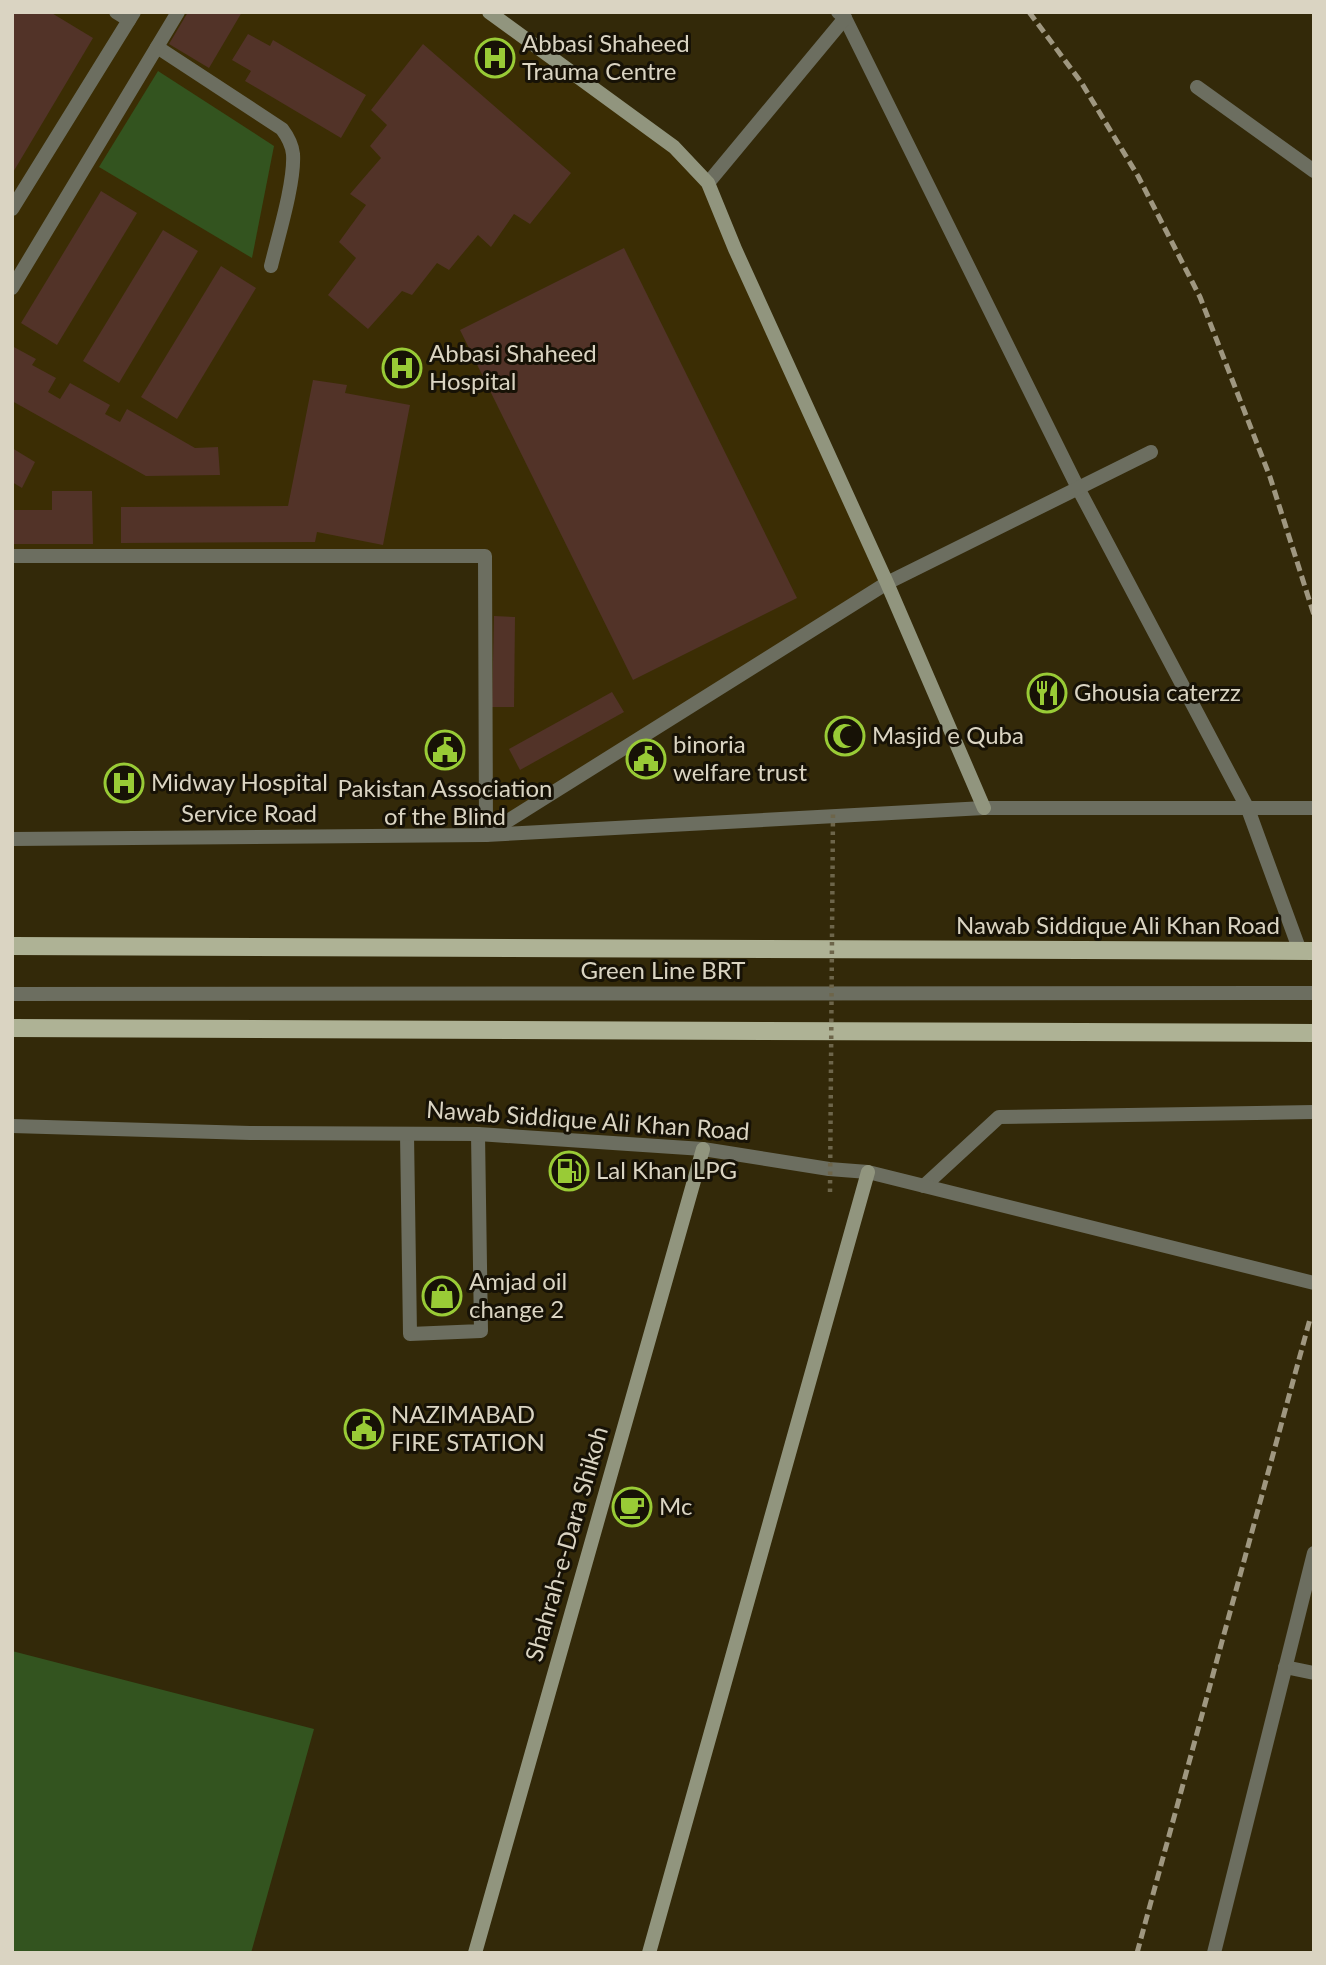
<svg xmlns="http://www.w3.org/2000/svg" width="1326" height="1965" font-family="Lato,sans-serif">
<rect width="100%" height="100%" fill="#332909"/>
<path fill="#3b2d04" d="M12 12H495L708 183 887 583 486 835 484 556 12 553Z"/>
<g fill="#33541f">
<path d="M158 71 274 146 252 258 99 167Z"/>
<path d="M12 1651 314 1729 251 1953H12Z"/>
</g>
<g fill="#523328">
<path d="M12 12H50L93 38 12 174Z"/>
<path d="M188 12H242L209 68 169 44Z"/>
<path d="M248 34 270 46 273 40 366 95 341 138 245 81 251 71 232 60Z"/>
<path d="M423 44 571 173 530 224 514 214 491 247 478 235 449 270 437 263 412 295 402 291 368 329 328 295 356 258 339 242 366 205 350 194 381 158 370 146 387 125 371 110Z"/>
<path d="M101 191 137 213 57 345 21 323Z"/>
<path d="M163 230 198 251 119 383 83 361Z"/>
<path d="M624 248 797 598 633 680 460 330Z"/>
<path d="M221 266 256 288 177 419 141 397Z"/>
<path d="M12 346 36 359 32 365 56 378 48 392 60 399 70 383 110 405 105 414 120 422 127 409 195 448 218 447 220 475 146 476 12 401Z"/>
<path d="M313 380 347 385 345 393 410 405 383 545 317 532 315 542 121 543V507L288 506Z"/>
<path d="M12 448 35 462 22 488 12 482Z"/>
<path d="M52 491H92L93 544H12V510H52Z"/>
<path d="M494 616 515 617 514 707H492Z"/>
<path d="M612 692 624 712 520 770 509 749Z"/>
</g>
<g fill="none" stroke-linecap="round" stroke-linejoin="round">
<g stroke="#6c6e60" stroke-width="14">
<path d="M116 12 129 20"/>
<path d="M838 12 845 18 1078 488 1248 809 1300 951"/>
<path d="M157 47 282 129C288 137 292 144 293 154 295 182 278 237 271 266"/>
<path d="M12 209 134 12"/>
<path d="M12 288 178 12"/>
<path d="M12 994 1314 993"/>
<path d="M407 1134 410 1334 481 1331 478 1134"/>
<path d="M924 1186 999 1117 1314 1112"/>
</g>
<g stroke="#6c6e60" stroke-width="14">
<path d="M1197 87 1314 171"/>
<path d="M708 183 845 18"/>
<path d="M12 556H485L486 835"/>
<path d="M487 834 887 583 1151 452"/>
<path d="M12 839 486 835 984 808H1314"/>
<path d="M12 1126 250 1133 478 1134 703 1149 829 1169 868 1172 1314 1283"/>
<path d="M1285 1667 1314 1673"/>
<path d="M1214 1953 1314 1553"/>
</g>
<g stroke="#91957e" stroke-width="14">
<path d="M489 12 674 147 708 183 735 249 887 583 984 808"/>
<path d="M475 1953 703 1149"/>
<path d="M649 1953 868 1172"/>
</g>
<g stroke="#aeb295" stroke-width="18">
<path d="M12 946 1314 951"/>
<path d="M12 1028 1314 1033"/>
</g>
<g stroke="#9f9780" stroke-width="5" stroke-dasharray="10 5" stroke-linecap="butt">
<path d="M1029 12 1081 82 1138 176 1200 297 1270 477 1314 615"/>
<path d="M1137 1953 1310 1319"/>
</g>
<path stroke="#6d654a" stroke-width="4.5" stroke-dasharray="3.5 5" stroke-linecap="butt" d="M830 1192 833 812"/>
</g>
<defs>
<symbol id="hospital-ring" viewBox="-11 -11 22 22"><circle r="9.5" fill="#171206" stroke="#99cb36" stroke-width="1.5"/><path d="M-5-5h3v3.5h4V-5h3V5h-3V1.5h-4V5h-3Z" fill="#99cb36"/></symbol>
<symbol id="restaurant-ring" viewBox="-11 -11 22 22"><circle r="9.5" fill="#171206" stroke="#99cb36" stroke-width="1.5"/><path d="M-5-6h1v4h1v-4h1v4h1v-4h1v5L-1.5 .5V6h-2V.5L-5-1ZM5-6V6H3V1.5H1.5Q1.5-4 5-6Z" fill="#99cb36"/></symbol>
<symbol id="mosque-ring" viewBox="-11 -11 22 22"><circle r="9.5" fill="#171206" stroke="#99cb36" stroke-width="1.5"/><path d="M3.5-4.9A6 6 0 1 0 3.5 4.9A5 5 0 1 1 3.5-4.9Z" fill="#99cb36"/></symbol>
<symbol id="civic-ring" viewBox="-11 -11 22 22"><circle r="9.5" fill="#171206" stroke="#99cb36" stroke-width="1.5"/><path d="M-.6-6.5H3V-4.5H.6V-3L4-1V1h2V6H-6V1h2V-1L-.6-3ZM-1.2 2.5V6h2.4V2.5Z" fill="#99cb36"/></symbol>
<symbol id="fuel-ring" viewBox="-11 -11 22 22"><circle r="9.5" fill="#171206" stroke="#99cb36" stroke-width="1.5"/><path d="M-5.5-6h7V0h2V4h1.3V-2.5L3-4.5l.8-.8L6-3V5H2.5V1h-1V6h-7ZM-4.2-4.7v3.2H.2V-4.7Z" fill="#99cb36"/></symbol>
<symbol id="shop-ring" viewBox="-11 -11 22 22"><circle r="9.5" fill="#171206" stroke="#99cb36" stroke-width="1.5"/><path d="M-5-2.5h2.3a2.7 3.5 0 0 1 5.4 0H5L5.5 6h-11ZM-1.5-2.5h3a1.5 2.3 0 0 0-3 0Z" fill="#99cb36"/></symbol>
<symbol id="cafe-ring" viewBox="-11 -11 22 22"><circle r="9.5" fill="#171206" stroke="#99cb36" stroke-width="1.5"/><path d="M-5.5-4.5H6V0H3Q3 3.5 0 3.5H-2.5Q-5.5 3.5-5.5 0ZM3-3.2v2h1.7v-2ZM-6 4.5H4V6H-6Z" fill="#99cb36"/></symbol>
</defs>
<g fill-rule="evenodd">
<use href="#hospital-ring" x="473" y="36" width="44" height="44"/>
<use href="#hospital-ring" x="380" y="346" width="44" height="44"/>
<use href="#restaurant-ring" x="1025" y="671" width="44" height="44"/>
<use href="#mosque-ring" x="823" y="714" width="44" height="44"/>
<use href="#civic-ring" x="423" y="728" width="44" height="44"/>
<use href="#civic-ring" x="624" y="737" width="44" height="44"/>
<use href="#hospital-ring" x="102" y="761" width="44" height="44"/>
<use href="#fuel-ring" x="547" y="1149" width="44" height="44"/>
<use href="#shop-ring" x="420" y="1274" width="44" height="44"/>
<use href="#civic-ring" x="342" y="1407" width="44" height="44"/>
<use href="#cafe-ring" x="610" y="1485" width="44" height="44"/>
</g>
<g text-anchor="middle" stroke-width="6" stroke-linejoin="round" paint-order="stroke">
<g font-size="24" fill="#dad4c2" stroke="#171206" text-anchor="start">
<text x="522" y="52">Abbasi Shaheed<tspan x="522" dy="28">Trauma Centre</tspan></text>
<text x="429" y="362">Abbasi Shaheed<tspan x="429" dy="28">Hospital</tspan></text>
<text x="1074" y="701">Ghousia caterzz</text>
<text x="872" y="744">Masjid e Quba</text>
<text x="673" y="753">binoria<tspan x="673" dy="28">welfare trust</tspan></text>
<text x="151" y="791">Midway Hospital</text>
<text x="445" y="797" text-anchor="middle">Pakistan Association<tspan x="445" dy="28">of the Blind</tspan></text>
<text x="596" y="1179">Lal Khan LPG</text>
<text x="469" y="1290">Amjad oil<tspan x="469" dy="28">change 2</tspan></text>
<text x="391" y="1423">NAZIMABAD<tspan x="391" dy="28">FIRE STATION</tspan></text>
<text x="659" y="1515">Mc</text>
</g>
<g font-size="24" fill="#dad4c2" stroke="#171206">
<text x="249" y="822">Service Road</text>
<text x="1118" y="934">Nawab Siddique Ali Khan Road</text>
<text x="663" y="979">Green Line BRT</text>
<text transform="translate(588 1121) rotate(4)" y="8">Nawab Siddique Ali Khan Road</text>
<text transform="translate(567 1544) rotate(-74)" y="8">Shahrah-e-Dara Shikoh</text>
</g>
</g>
<rect width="1326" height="1965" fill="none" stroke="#dad4c2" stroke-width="28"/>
</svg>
